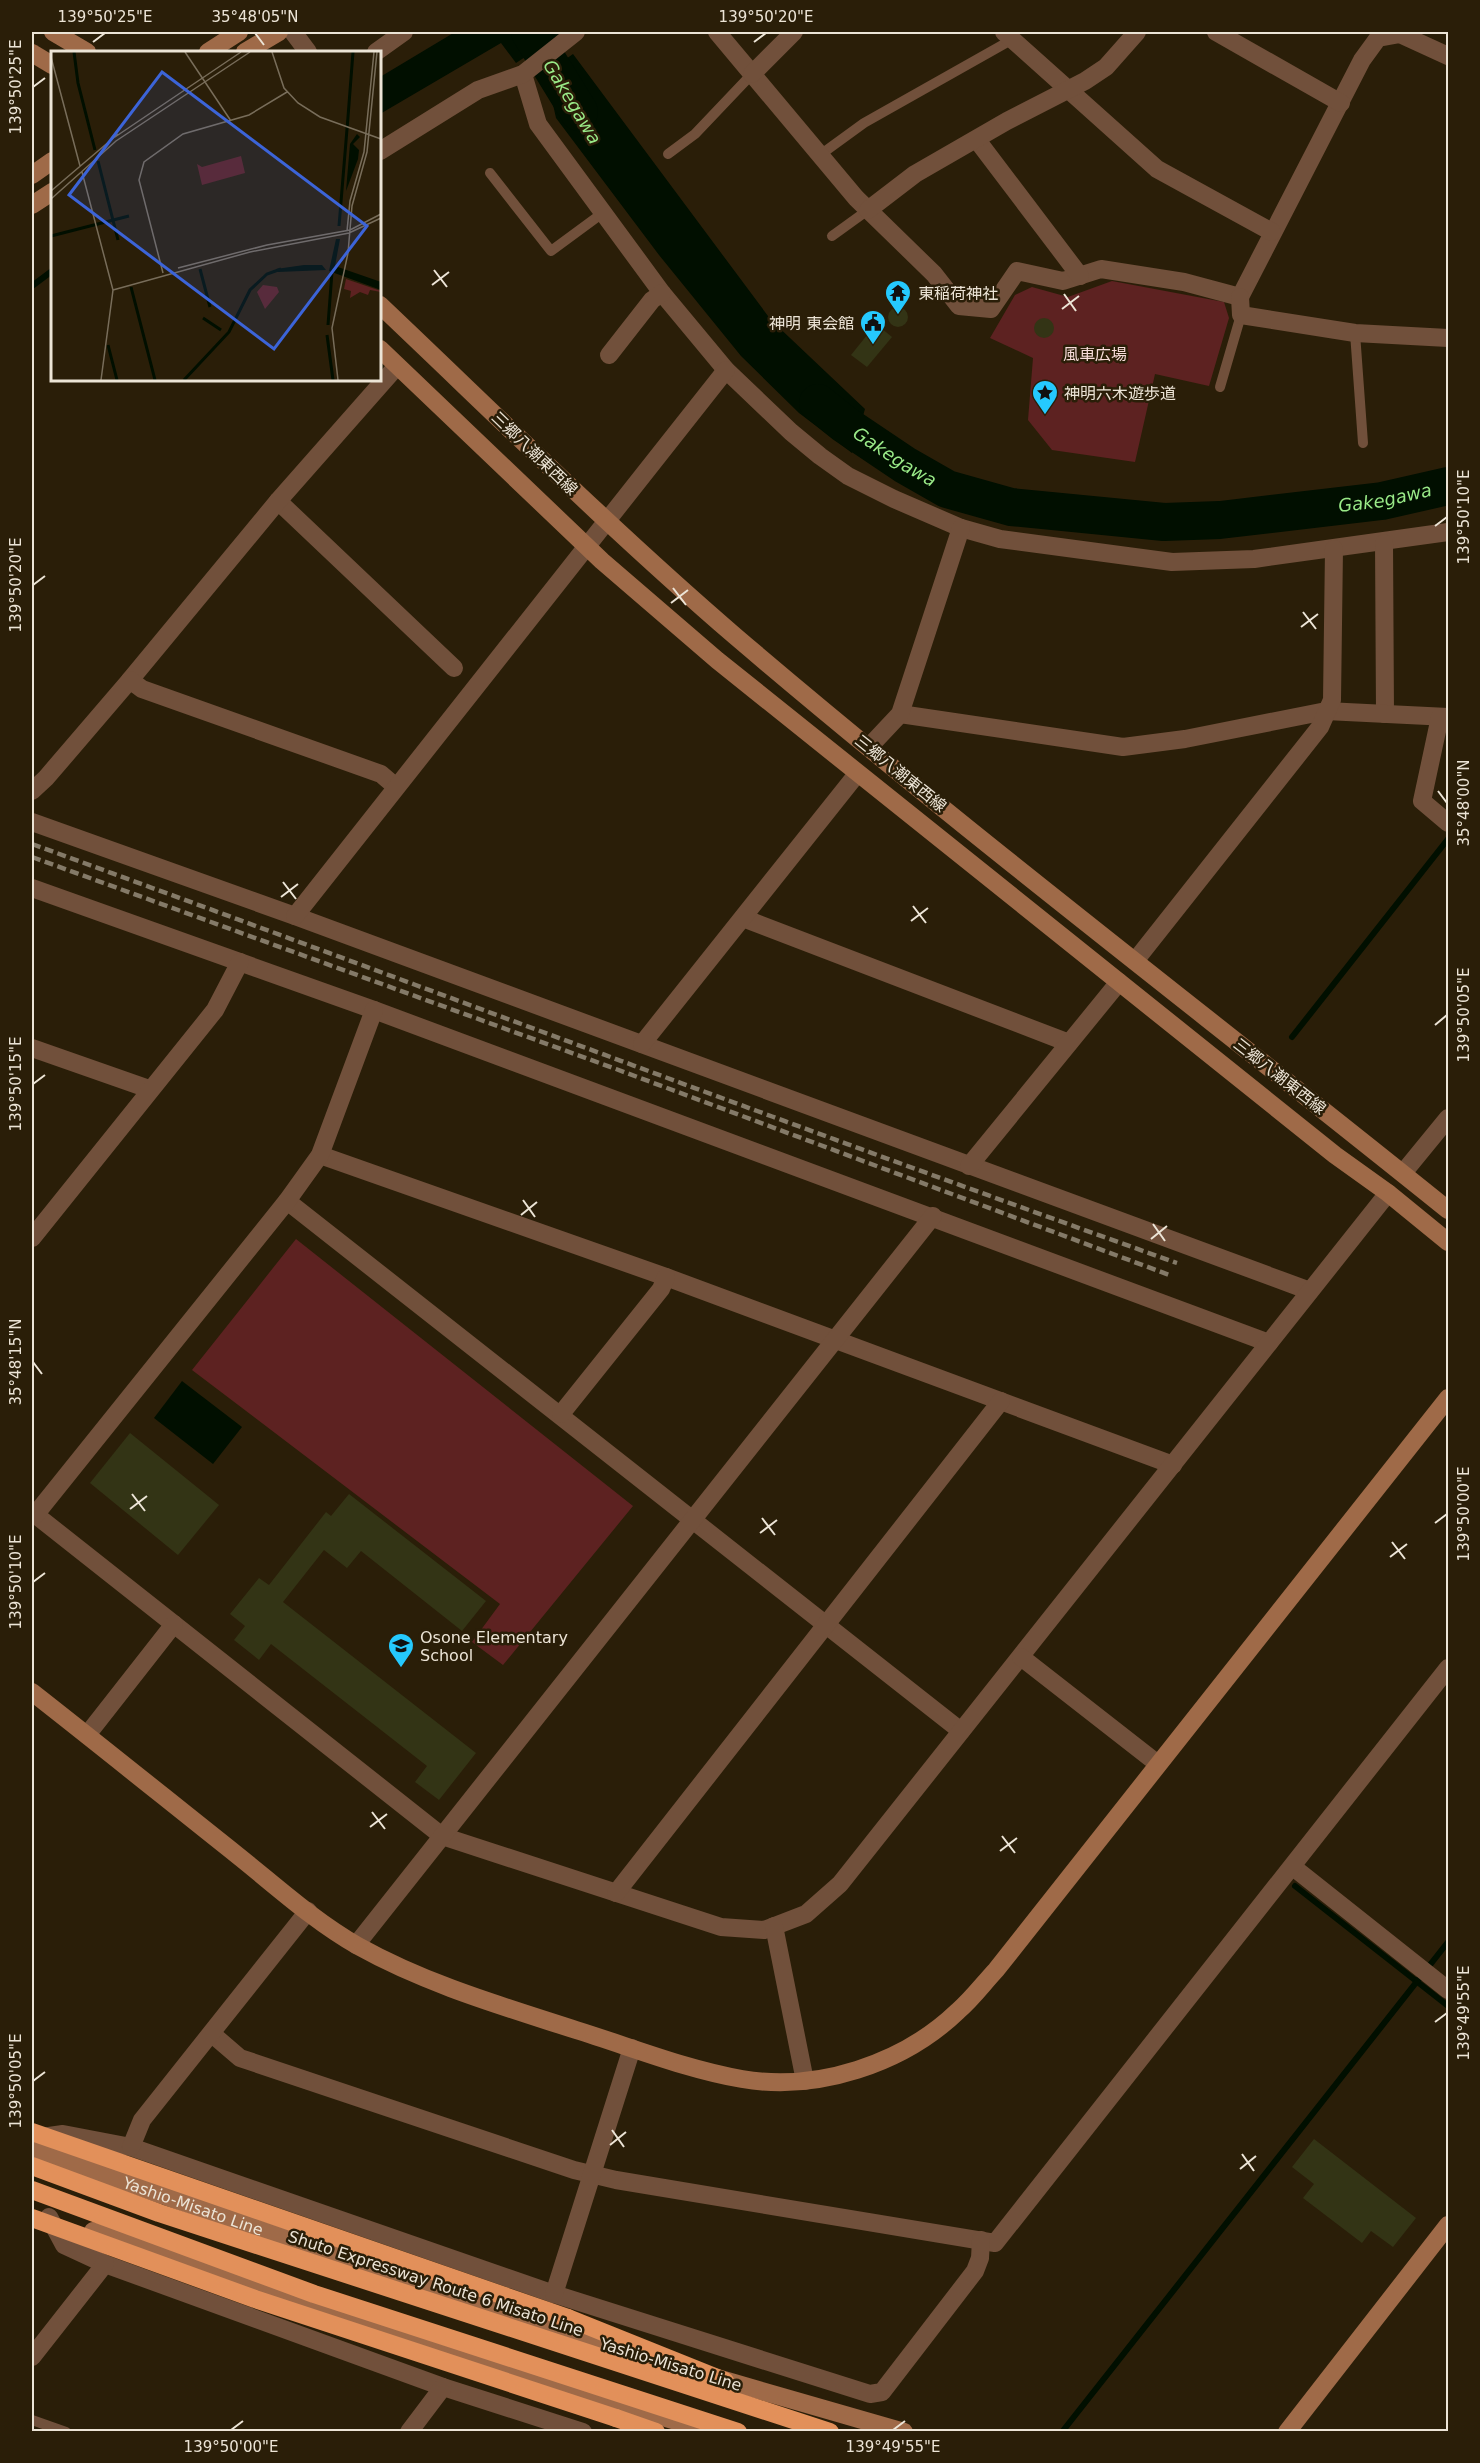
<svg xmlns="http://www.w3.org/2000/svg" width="1480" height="2463" font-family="'DejaVu Sans','Noto Sans JP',sans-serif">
<rect width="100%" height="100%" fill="#2a1e08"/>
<g fill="#5d2221">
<path d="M1112 281 1224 302 1229 318 1209 386 1155 374 1135 462 1052 450 1028 420 1033 358 990 338 1015 295 1032 287 1068 297Z"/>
<path d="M296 1239 633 1506 503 1665 472 1642 500 1604 192 1370Z"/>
</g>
<g fill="#010f00">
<path d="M455 32H563L516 63 501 43 380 114V77Z"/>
<path d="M573 54 771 320 865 409 852 453 799 413 741 356 659 255 556 118 546 73Z"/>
<path d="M182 1381 242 1427 213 1464 154 1418Z"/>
</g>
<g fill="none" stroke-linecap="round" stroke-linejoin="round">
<g stroke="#010f00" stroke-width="6">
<path d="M32 286 52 271"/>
<path d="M1292 1037 1448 839"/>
<path d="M1295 1886 1448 2006"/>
<path d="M1062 2432 1448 1942"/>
</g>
<g stroke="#010f00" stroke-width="38">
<path d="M530 32 579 112"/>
<path id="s1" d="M818 403 844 424 905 465 947 489 1011 507 1164 522 1220 520 1382 501 1448 486"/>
</g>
</g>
<g fill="#333415">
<circle cx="898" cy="317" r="10"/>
<circle cx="1044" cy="328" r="10"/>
<path d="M876 324 892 337 867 367 851 355Z"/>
<path d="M130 1433 219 1505 178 1555 90 1483Z"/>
<path d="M349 1494 486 1601 462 1631 361 1551 347 1568 324 1550 283 1602 476 1753 439 1800 415 1782 427 1766 271 1644 259 1660 234 1640 245 1626 230 1614 259 1578 269 1585 326 1512 331 1516Z"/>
<path d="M1314 2139 1416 2218 1393 2247 1371 2231 1362 2243 1303 2198 1314 2184 1292 2167Z"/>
</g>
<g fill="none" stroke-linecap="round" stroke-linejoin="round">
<g stroke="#71503b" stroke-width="10">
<path d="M668 154 695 134 752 74"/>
<path d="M820 155 864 123 1013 39"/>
<path d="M490 173 551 251 604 212"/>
<path d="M832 236 868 210"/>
<path d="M1355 333 1363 443"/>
<path d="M1220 387 1241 315"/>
<path d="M32 2420 66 2432"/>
</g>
<g stroke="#71503b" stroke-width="18">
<path d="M293 32 308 52"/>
<path d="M717 32 856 198 934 274 959 306 991 309 1017 271 1063 281 1101 269 1184 282 1240 297 1362 60 1378 38 1400 34 1448 56"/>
<path d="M1004 32 1157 169 1272 232"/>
<path d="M1216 32 1341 103"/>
<path d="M376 52 404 32"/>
<path d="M523 74 538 124 662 293 726 370 791 432 820 456 848 476 894 499 961 528 1000 539 1172 562 1254 559 1448 532"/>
<path d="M752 74 794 32"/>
<path d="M977 140 1080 276"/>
<path d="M380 151 478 90 523 74 576 32"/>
<path d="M868 210 915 174 1007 121 1085 81 1106 67 1137 32"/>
<path d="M1240 297 1241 315 1355 333 1448 338"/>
<path d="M609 355 652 300 662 293"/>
<path d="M278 501 454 668"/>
<path d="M1384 543 1385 714"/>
<path d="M130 680 278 501 397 366"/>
<path d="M900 714 1123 747 1185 739 1326 711 1448 717"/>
<path d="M1440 717 1422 801 1448 823"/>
<path d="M869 747 900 714 961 528"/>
<path d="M32 791 46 778 130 680 142 689 381 774 395 786"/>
<path d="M32 822 295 916 1310 1291"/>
<path d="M32 888 374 1010 1269 1343"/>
<path d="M295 916 726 370"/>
<path d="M743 918 1069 1043"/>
<path d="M1135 961 1320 727 1332 700 1334 549"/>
<path d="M642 1044 857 774"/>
<path d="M32 1048 149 1089"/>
<path d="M320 1155 666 1277 1173 1465"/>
<path d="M969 1166 1119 982"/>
<path d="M1403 1173 1448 1118"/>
<path d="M287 1201 961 1731"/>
<path d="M32 1238 215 1010 240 962"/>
<path d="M561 1414 661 1289 666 1277"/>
<path d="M32 1512 442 1836 721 1927 764 1930 806 1914 840 1884 1388 1193"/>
<path d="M35 1515 287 1201 320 1155 374 1010"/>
<path d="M1021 1657 1158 1764"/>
<path d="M87 1735 174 1624"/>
<path d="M1293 1867 1448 1990"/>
<path d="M616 1893 1001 1401"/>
<path d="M774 1926 805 2081"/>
<path d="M356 1945 933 1216"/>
<path d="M212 2034 240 2058 574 2170 616 2180 995 2243 1448 1668"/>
<path d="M42 2137 63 2134 131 2147 554 2294 870 2394 882 2392 975 2271 980 2258 981 2240"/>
<path d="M131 2147 142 2120 308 1911"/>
<path d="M49 2217 64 2245 105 2264 443 2387 583 2432"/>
<path d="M554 2294 632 2048"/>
<path d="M32 2357 105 2264"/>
<path d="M409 2432 443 2387"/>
</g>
<g stroke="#9f6a48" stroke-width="18">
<path d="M53 32 87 52"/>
<path d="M208 52 239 32"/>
<path d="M245 52 279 32"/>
<path d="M32 53 52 65"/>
<path d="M32 175 52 161"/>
<path d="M32 205 52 192"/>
<path d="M380 305C497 416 612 530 735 636 967 834 1211 1019 1448 1210"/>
<path d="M380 349 602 561 717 660 1335 1155 1388 1193 1448 1242"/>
<path d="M32 1692C101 1746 169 1801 237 1855 276 1886 314 1921 358 1946 426 1984 502 2006 576 2030 631 2047 685 2069 742 2079 817 2092 903 2064 958 2011 972 1999 983 1984 996 1970L1448 1398"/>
<path id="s2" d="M32 2149C235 2221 438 2293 644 2356"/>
<path d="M93 2231 459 2357 700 2428"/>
<path d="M710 2376 904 2432"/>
<path d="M1287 2432 1448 2225"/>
</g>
<g stroke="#e2905a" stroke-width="18">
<path d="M32 2166 159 2213 830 2432"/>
<path d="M32 2190 314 2294 738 2432"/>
<path d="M568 2318 725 2381"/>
<path d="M616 2418 656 2432"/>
</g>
<g stroke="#847a68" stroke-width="4.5" stroke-dasharray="9 4.5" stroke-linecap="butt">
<path d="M32 844C414 983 794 1127 1177 1263"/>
<path d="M32 857 616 1069 1172 1276"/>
</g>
<g stroke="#e2905a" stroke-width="18">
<path d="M32 2132 568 2318"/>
<path d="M32 2218 255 2299 616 2418"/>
</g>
</g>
<path fill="none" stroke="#ece4d6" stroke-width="2" d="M255 33 264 45M93 42 105 33M754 42 766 33M33 87 45 78M434 270 447 287M432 285 449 272M1064 294 1076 311M1062 309 1079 296M1435 526 1447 517M33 585 45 576M673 588 686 605M671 603 688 590M1303 612 1316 629M1301 627 1318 614M1438 791 1447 803M283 882 296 899M281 897 298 884M913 906 926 923M911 921 928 908M1435 1025 1447 1015M33 1084 45 1075M523 1200 535 1217M521 1215 537 1202M1153 1224 1165 1241M1151 1239 1167 1226M33 1362 42 1374M132 1494 145 1511M130 1509 147 1496M762 1518 775 1535M1435 1523 1447 1514M760 1533 777 1520M1392 1542 1405 1559M1390 1557 1407 1544M33 1582 45 1573M372 1812 385 1829M370 1827 387 1814M1002 1836 1015 1853M1000 1851 1017 1838M1435 2022 1447 2013M33 2081 45 2072M612 2130 624 2147M610 2145 626 2132M1242 2154 1254 2171M1240 2169 1256 2156M231 2430 243 2421M893 2430 905 2421"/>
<defs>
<symbol id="temple-pin" viewBox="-11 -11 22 30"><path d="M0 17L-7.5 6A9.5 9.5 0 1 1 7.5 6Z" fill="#25c9fe" stroke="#2a1e08"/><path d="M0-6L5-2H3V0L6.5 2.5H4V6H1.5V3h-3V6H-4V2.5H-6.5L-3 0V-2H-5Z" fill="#111"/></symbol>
<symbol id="civic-pin" viewBox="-11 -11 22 30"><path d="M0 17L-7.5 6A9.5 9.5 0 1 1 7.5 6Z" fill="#25c9fe" stroke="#2a1e08"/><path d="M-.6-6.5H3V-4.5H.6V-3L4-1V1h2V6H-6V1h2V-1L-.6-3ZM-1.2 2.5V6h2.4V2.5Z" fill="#111"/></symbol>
<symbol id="sight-pin" viewBox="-11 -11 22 30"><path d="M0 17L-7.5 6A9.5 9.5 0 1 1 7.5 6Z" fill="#25c9fe" stroke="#2a1e08"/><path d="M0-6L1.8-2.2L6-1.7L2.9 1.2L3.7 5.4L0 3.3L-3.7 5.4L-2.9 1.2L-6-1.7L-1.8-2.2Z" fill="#111"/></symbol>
<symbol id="school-pin" viewBox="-11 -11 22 30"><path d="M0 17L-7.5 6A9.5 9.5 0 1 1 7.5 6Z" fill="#25c9fe" stroke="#2a1e08"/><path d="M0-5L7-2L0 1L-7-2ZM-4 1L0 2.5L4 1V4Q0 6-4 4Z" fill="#111"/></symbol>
</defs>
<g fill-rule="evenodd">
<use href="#temple-pin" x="883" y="278" width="30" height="40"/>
<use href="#civic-pin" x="858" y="308" width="30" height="40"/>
<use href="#sight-pin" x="1030" y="378" width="30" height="40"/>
<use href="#school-pin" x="386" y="1631" width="30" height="40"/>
</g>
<g text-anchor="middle" stroke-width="5" stroke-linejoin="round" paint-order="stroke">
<g font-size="16" fill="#ece4d6" stroke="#2a1e08" text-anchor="start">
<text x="918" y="299">東稲荷神社</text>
<text x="854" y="329" text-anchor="end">神明 東会館</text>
<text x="1064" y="399">神明六木遊歩道</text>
<text x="420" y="1643">Osone Elementary<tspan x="420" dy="18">School</tspan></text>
</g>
<g font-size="16" fill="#f8dddb" stroke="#2a1e08">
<text x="1095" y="360">風車広場</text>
</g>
<g font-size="16" fill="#ece4d6" stroke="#2a1e08">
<text transform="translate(535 453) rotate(44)" y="6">三郷八潮東西線</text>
<text transform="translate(901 773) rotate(39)" y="6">三郷八潮東西線</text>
<text transform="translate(1280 1076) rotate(38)" y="6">三郷八潮東西線</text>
<text dy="6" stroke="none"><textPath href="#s2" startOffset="171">Yashio-Misato Line</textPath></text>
<text transform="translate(436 2283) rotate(18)" y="6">Shuto Expressway Route 6 Misato Line</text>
<text transform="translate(671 2364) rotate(17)" y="6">Yashio-Misato Line</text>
</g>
<g font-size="18" font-style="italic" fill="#99e987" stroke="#2a1e08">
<text transform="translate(572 102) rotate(59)" y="6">Gakegawa</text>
<text dy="6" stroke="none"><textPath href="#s1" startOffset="94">Gakegawa</textPath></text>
<text dy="6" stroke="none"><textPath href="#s1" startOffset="598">Gakegawa</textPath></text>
</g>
</g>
<g transform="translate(51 51)">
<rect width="330" height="330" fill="#2a1e08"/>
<path d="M190 105 194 122 151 134 146 113 151 116ZM295 228 330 240V241L319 239 317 244 309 241 299 247 300 240 293 238ZM212 234 226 236 228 241 214 258 206 241Z" fill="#5d2221"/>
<path d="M306 83 309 86 302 93 308 99 307 108 295 140 299 93ZM285 188H289L284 215 330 231V239L278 220ZM253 214H271L275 219 227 221 225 218Z" fill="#010f00"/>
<path fill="none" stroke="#010f00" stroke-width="3" d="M23 1 27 32 44 99M297 66 302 1M47 110 67 189M288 175 297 66M0 185 78 165M149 218 159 256M80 236 104 329M152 267 170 279M277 274 281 221M276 284 282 329M57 294 66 329M133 329 178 281 199 239 216 223 230 218"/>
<path fill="none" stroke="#786d5a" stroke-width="1.5" d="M134 1 180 70M221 1 233 37 247 52 269 66 330 88M0 6 29 115M64 86 190 1M31 121 62 239 50 329M0 140 67 83M0 148 65 90 199 1M296 180 299 150 313 101 323 1M127 217 216 194 299 179 330 163M112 222 88 129 93 111 132 83 198 64 236 41M62 239 199 201 298 182 330 167M287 329 281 277 297 202 301 155 316 101 326 1"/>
<path fill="#3c64d8" fill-opacity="0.15" stroke="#3c64d8" stroke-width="3" d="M111 21 316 175 223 298 18 144Z"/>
<rect width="330" height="330" fill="none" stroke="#ece4d6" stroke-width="3"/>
</g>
<rect width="1480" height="2463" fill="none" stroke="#2a1e08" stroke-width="66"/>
<rect x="33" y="33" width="1414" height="2397" fill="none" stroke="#ece4d6" stroke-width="2"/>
<g font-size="15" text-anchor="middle" fill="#ece4d6">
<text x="105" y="22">139°50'25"E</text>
<text x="255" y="22">35°48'05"N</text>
<text x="766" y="22">139°50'20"E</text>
<text transform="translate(16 87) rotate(-90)" y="5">139°50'25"E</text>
<text transform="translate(1464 517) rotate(-90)" y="5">139°50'10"E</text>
<text transform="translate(16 585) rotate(-90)" y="5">139°50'20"E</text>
<text transform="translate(1464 803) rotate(-90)" y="5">35°48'00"N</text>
<text transform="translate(1464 1015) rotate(-90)" y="5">139°50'05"E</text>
<text transform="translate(16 1084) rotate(-90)" y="5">139°50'15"E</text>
<text transform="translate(16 1362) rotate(-90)" y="5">35°48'15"N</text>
<text transform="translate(1464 1514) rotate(-90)" y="5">139°50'00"E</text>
<text transform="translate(16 1582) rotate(-90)" y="5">139°50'10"E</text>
<text transform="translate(1464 2013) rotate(-90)" y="5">139°49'55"E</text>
<text transform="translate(16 2081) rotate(-90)" y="5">139°50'05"E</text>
<text x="231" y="2452">139°50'00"E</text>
<text x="893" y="2452">139°49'55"E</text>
</g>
</svg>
